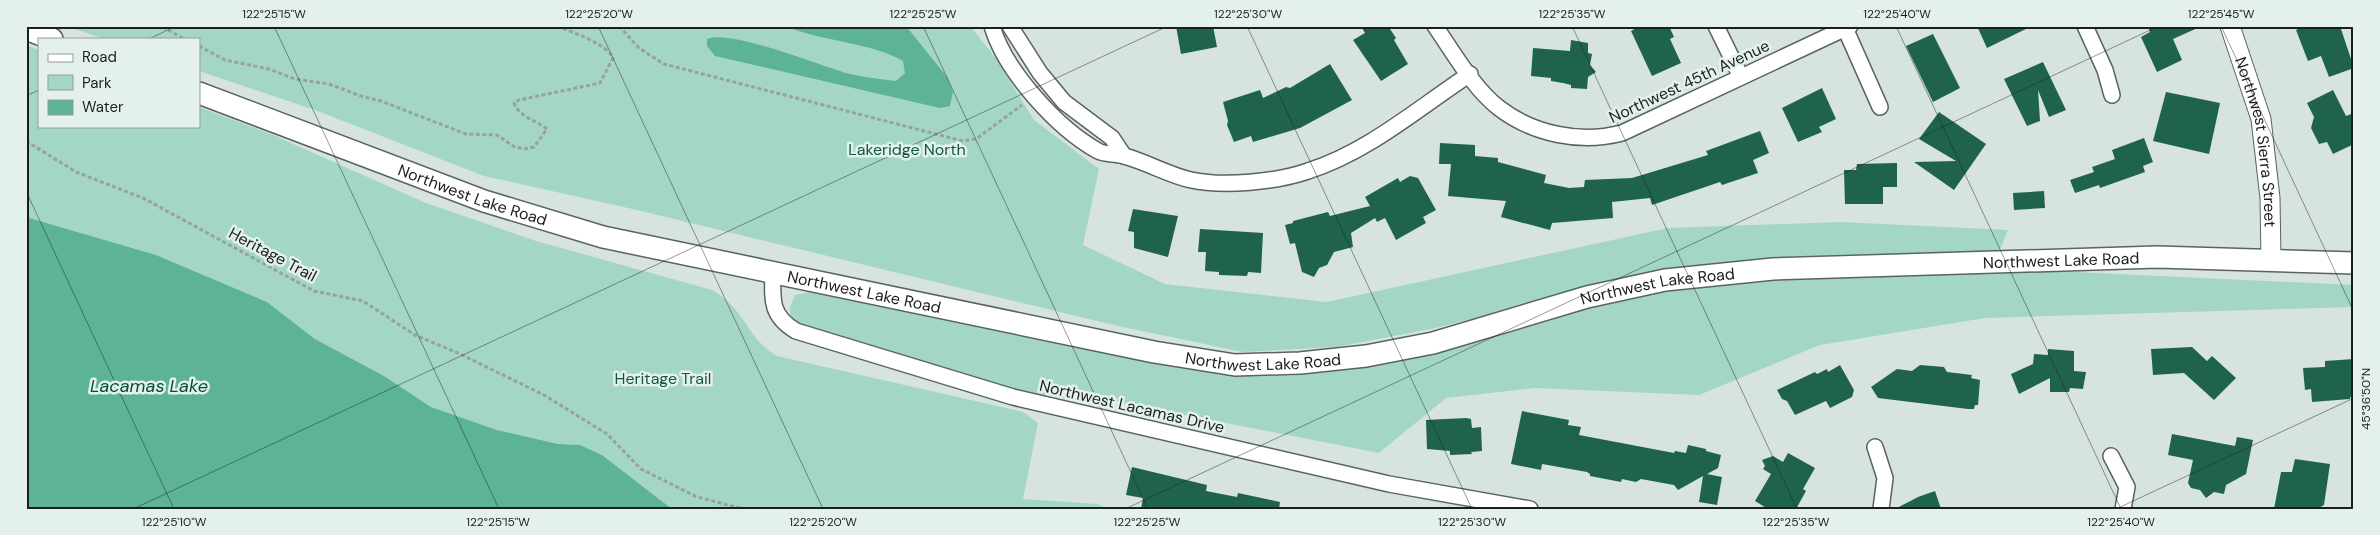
<svg xmlns="http://www.w3.org/2000/svg" width="2380" height="535" font-family="'DM Sans',sans-serif">
<rect width="100%" height="100%" fill="#d6e3de"/>
<g fill="#a4d7c3">
<path d="M67 26H970L995 57 1034 120 1099 169 1083 245 1165 284 1327 302 1668 228 1840 222 2008 230 1999 252 1677 268 1431 329 1336 347 1243 352 1118 326 637 210 484 176 315 110 199 71V39H104Z"/>
<path d="M26 45 39 50V126H199V107L273 135 426 203 536 241 712 290C746 309 746 338 777 356L1023 412 1038 423 1023 499 1097 504 1108 509H672L602 455 580 445 558 444 497 430 431 407 384 376 315 339 267 302 156 255 26 217Z"/>
<path d="M1992 268 2354 285V307L1985 318 1820 345 1699 395 1534 388 1446 398 1379 453 1048 388 1043 402 844 344 790 320V307L795 295 811 292 833 291 1182 365 1290 376 1393 359 1539 314 1746 274Z"/>
</g>
<g fill="#5cb395">
<path d="M793 26H906L947 77 953 92 950 106 940 108 715 56 707 46V39C729 29 819 65 846 73 862 77 879 79 896 81L905 73 903 61C872 43 828 42 793 29Z"/>
<path d="M26 217 156 255 267 302 315 339 384 376 431 407 497 430 558 444 580 445 602 455 672 509H26Z"/>
</g>
<g fill="#1f634e">
<path d="M1176 26H1213L1217 47 1181 54Z"/>
<path d="M1361 26H1388L1396 38 1394 40 1408 64 1381 81 1353 40 1365 33Z"/>
<path d="M1640 26H1669L1674 37 1670 39 1681 63 1652 76 1631 31Z"/>
<path d="M1977 26H2032L1987 48Z"/>
<path d="M2148 26H2202L2173 39 2182 60 2157 72 2141 37 2150 32Z"/>
<path d="M2305 26H2340L2354 68 2329 77 2321 56 2308 61 2296 30Z"/>
<path d="M1933 34 1960 88 1933 102 1906 46Z"/>
<path d="M1571 40 1588 43V53L1592 54 1590 65 1596 72 1588 77 1587 89 1571 88V85L1563 83 1551 81V78L1531 76 1533 48 1570 51Z"/>
<path d="M2043 62 2066 110 2049 117 2038 90 2040 121 2027 126 2004 79Z"/>
<path d="M1330 64 1352 100 1300 128 1253 142 1251 136 1234 142 1227 125 1228 121 1223 102 1260 90 1263 98 1286 87 1290 88Z"/>
<path d="M1822 88 1836 119 1819 127 1822 132 1798 142 1782 108Z"/>
<path d="M2333 90 2346 116 2354 113V144L2333 154 2327 142 2319 144 2311 128 2314 117 2307 103Z"/>
<path d="M2166 92 2220 103 2209 154 2153 141Z"/>
<path d="M1939 112 1986 144 1954 190 1914 162 1956 161 1919 139Z"/>
<path d="M1760 131 1769 153 1753 160 1758 173 1722 185 1720 182 1652 205 1650 198 1612 202 1613 218 1552 223 1550 230 1501 217 1506 201 1448 196 1451 164H1439L1440 143 1475 145V156L1498 158V162L1546 175 1544 183 1569 188 1584 187 1585 180 1632 178 1708 155 1706 151Z"/>
<path d="M2144 138 2153 162 2143 166 2145 172 2100 188 2099 185 2075 193 2070 180 2094 172 2092 167 2115 159 2112 150Z"/>
<path d="M1897 163V187H1883V204H1845L1844 170H1856L1857 164Z"/>
<path d="M1410 176 1418 178 1436 210 1423 217 1426 223 1396 240 1385 218 1377 222 1375 218 1351 233 1353 247 1334 252 1327 265 1319 268 1314 277 1302 272 1295 243 1290 244 1285 225 1293 223V221L1328 212 1330 216 1370 206 1365 197 1398 178 1400 182Z"/>
<path d="M2044 191 2045 208 2014 210 2013 193Z"/>
<path d="M1133 209 1178 216 1168 257 1134 248V232L1128 231Z"/>
<path d="M1200 229 1263 233 1261 273 1248 272 1247 276 1219 275V272L1205 271 1206 252H1198Z"/>
<path d="M2192 347 2207 361 2212 356 2236 378 2214 400 2184 373 2153 375 2151 349Z"/>
<path d="M2048 349 2074 351V371L2086 372 2083 389 2070 388 2069 392H2050V378L2019 394 2011 374 2033 364 2034 354 2048 355Z"/>
<path d="M2354 359V397H2350V399L2312 402 2311 389 2305 390 2303 368 2325 367V361Z"/>
<path d="M1840 365 1854 390 1852 397 1830 408 1826 401 1795 415 1787 401 1782 399 1777 390 1815 372 1817 374 1827 369 1828 372Z"/>
<path d="M1920 365 1944 367 1947 372 1972 375 1971 378 1980 380 1978 405H1975L1974 409H1968L1878 398 1871 387 1897 369 1912 371Z"/>
<path d="M1522 411 1569 420 1568 425 1581 427 1579 435 1674 453 1675 451 1686 453 1688 445 1706 449V451L1721 455 1718 468 1707 474 1722 477 1717 505 1699 502 1703 476 1678 490 1674 485 1641 479 1636 482 1622 479 1621 482 1590 476V474L1587 472 1542 464 1541 470 1511 464Z"/>
<path d="M1466 418 1471 419 1472 428 1481 427 1482 451 1471 452 1472 454 1450 455V451L1427 449 1426 420Z"/>
<path d="M2172 434 2235 446 2237 437 2253 440 2246 474 2226 485 2224 494 2214 492 2206 498 2200 490 2191 488 2188 483 2193 460 2168 455Z"/>
<path d="M1788 453 1815 468 1803 489 1806 491 1796 509H1768L1755 501 1771 474 1763 469 1765 466 1762 460 1773 456 1783 462Z"/>
<path d="M2295 459 2330 464 2324 505 2317 509H2274L2281 472H2292Z"/>
<path d="M1132 467 1207 485 1206 491 1237 497 1238 493 1280 502 1279 509H1141L1143 498 1126 495Z"/>
<path d="M1935 491 1941 509H1895L1918 497Z"/>
</g>
<g fill="none" stroke-linecap="round" stroke-linejoin="round">
<defs>
<g id="minor">
<path d="M992 26C1005 71 1057 128 1098 151 1105 155 1115 153 1124 156 1147 162 1168 175 1191 180 1223 187 1277 182 1308 171 1368 152 1417 109 1470 74"/>
<path d="M1010 26 1040 73 1064 102 1112 138 1124 156"/>
<path d="M1435 26C1453 52 1474 89 1499 108 1533 134 1580 144 1622 133L1850 26"/>
<path d="M1716 26 1741 77"/>
<path d="M2085 26 2105 70 2112 95"/>
<path d="M1845 28 1880 107"/>
<path d="M773 274C772 301 771 316 796 331L1013 397 1389 484 1530 509"/>
<path d="M1875 447 1885 478 1881 509"/>
<path d="M2111 456 2127 487 2123 509"/>
</g>
<g id="tertiary">
<path id="s1" d="M2230 26 2261 119 2270 198 2271 260"/>
</g>
<g id="secondary">
<path d="M26 29 52 39"/>
<path id="s2" d="M199 93 484 201 603 237 1154 352 1235 365 1300 363 1366 356 1433 343 1587 297 1665 280 1773 269 2157 257 2354 263"/>
</g>
</defs>
<use href="#minor" stroke="#596460" stroke-width="18"/>
<use href="#tertiary" stroke="#596460" stroke-width="21"/>
<use href="#secondary" stroke="#596460" stroke-width="24"/>
<g stroke="#97a29e" stroke-width="3" stroke-dasharray="4 2.5" stroke-linecap="butt">
<path d="M156 26 163 27 184 39"/>
<path d="M619 26 639 48 664 64 963 141 976 139 1022 105"/>
<path d="M199 46 225 60 269 69 295 79 329 84 361 96 381 101 466 134 497 135 513 146 524 149 534 147 547 129C536 120 519 117 514 103L519 100 600 83 613 58C606 43 573 33 557 26"/>
<path d="M26 141 76 172 143 198 314 291 363 301 415 335 458 353 544 395 607 434 641 469 697 497 744 509"/>
</g>
<use href="#minor" stroke="#fff" stroke-width="15"/>
<use href="#tertiary" stroke="#fff" stroke-width="19"/>
<use href="#secondary" stroke="#fff" stroke-width="21"/>
</g>
<path fill="none" stroke="#1a1f1d" stroke-width="1" stroke-opacity="0.45" d="M274 26 499 509M598 26 823 509M923 26 1148 509M1247 26 1472 509M1572 26 1797 509M1896 26 2121 509M2221 26 2354 312M149 39 176 26M26 96 39 90M26 191 174 509M133 509 1168 26M1125 509 2159 26M2116 509 2354 398"/>
<g text-anchor="middle" stroke-width="5" stroke-linejoin="round" paint-order="stroke">
<g font-size="16" fill="#1a1f1d" stroke="#e4f1eb">
<text transform="translate(1689 81) rotate(-25)" y="6">Northwest 45th Avenue</text>
<text dy="6" stroke="none"><textPath href="#s1" startOffset="120">Northwest Sierra Street</textPath></text>
<text dy="6" stroke="none"><textPath href="#s2" startOffset="292">Northwest Lake Road</textPath></text>
<text transform="translate(273 254) rotate(28)" y="6">Heritage Trail</text>
<text dy="6" stroke="none"><textPath href="#s2" startOffset="1911">Northwest Lake Road</textPath></text>
<text dy="6" stroke="none"><textPath href="#s2" startOffset="1506">Northwest Lake Road</textPath></text>
<text dy="6" stroke="none"><textPath href="#s2" startOffset="696">Northwest Lake Road</textPath></text>
<text dy="6" stroke="none"><textPath href="#s2" startOffset="1102">Northwest Lake Road</textPath></text>
<text transform="translate(1132 406) rotate(13)" y="6">Northwest Lacamas Drive</text>
</g>
<g font-size="16" fill="#115844" stroke="#e4f1eb">
<text x="907" y="155">Lakeridge North</text>
<text x="663" y="384">Heritage Trail</text>
</g>
<g font-size="18" font-style="italic" fill="#024f3c" stroke="#e4f1eb">
<text x="149" y="392">Lacamas Lake</text>
</g>
</g>
<rect width="2380" height="535" fill="none" stroke="#e4f1eb" stroke-width="55"/>
<rect x="38" y="38" width="162" height="90" fill="#e4f1eb" stroke="#939d99"/>
<rect x="48" y="54" width="25" height="8" fill="#ffffff" stroke="#939d99"/>
<text x="82" y="62" font-size="15" fill="#1a1f1d">Road</text>
<rect x="48" y="75" width="25" height="15" fill="#a4d7c3" stroke="#939d99"/>
<text x="82" y="88" font-size="15" fill="#1a1f1d">Park</text>
<rect x="48" y="100" width="25" height="15" fill="#5cb395" stroke="#939d99"/>
<text x="82" y="112" font-size="15" fill="#1a1f1d">Water</text>
<rect x="28" y="28" width="2324" height="480" fill="none" stroke="#1a1f1d" stroke-width="2"/>
<g font-size="12" text-anchor="middle" fill="#1a1f1d">
<text x="274" y="18">122°25'15"W</text>
<text x="599" y="18">122°25'20"W</text>
<text x="923" y="18">122°25'25"W</text>
<text x="1248" y="18">122°25'30"W</text>
<text x="1572" y="18">122°25'35"W</text>
<text x="1897" y="18">122°25'40"W</text>
<text x="2221" y="18">122°25'45"W</text>
<text transform="translate(2366 399) rotate(-90)" y="4">45°36'50"N</text>
<text x="174" y="526">122°25'10"W</text>
<text x="498" y="526">122°25'15"W</text>
<text x="823" y="526">122°25'20"W</text>
<text x="1147" y="526">122°25'25"W</text>
<text x="1472" y="526">122°25'30"W</text>
<text x="1796" y="526">122°25'35"W</text>
<text x="2121" y="526">122°25'40"W</text>
</g>
</svg>
